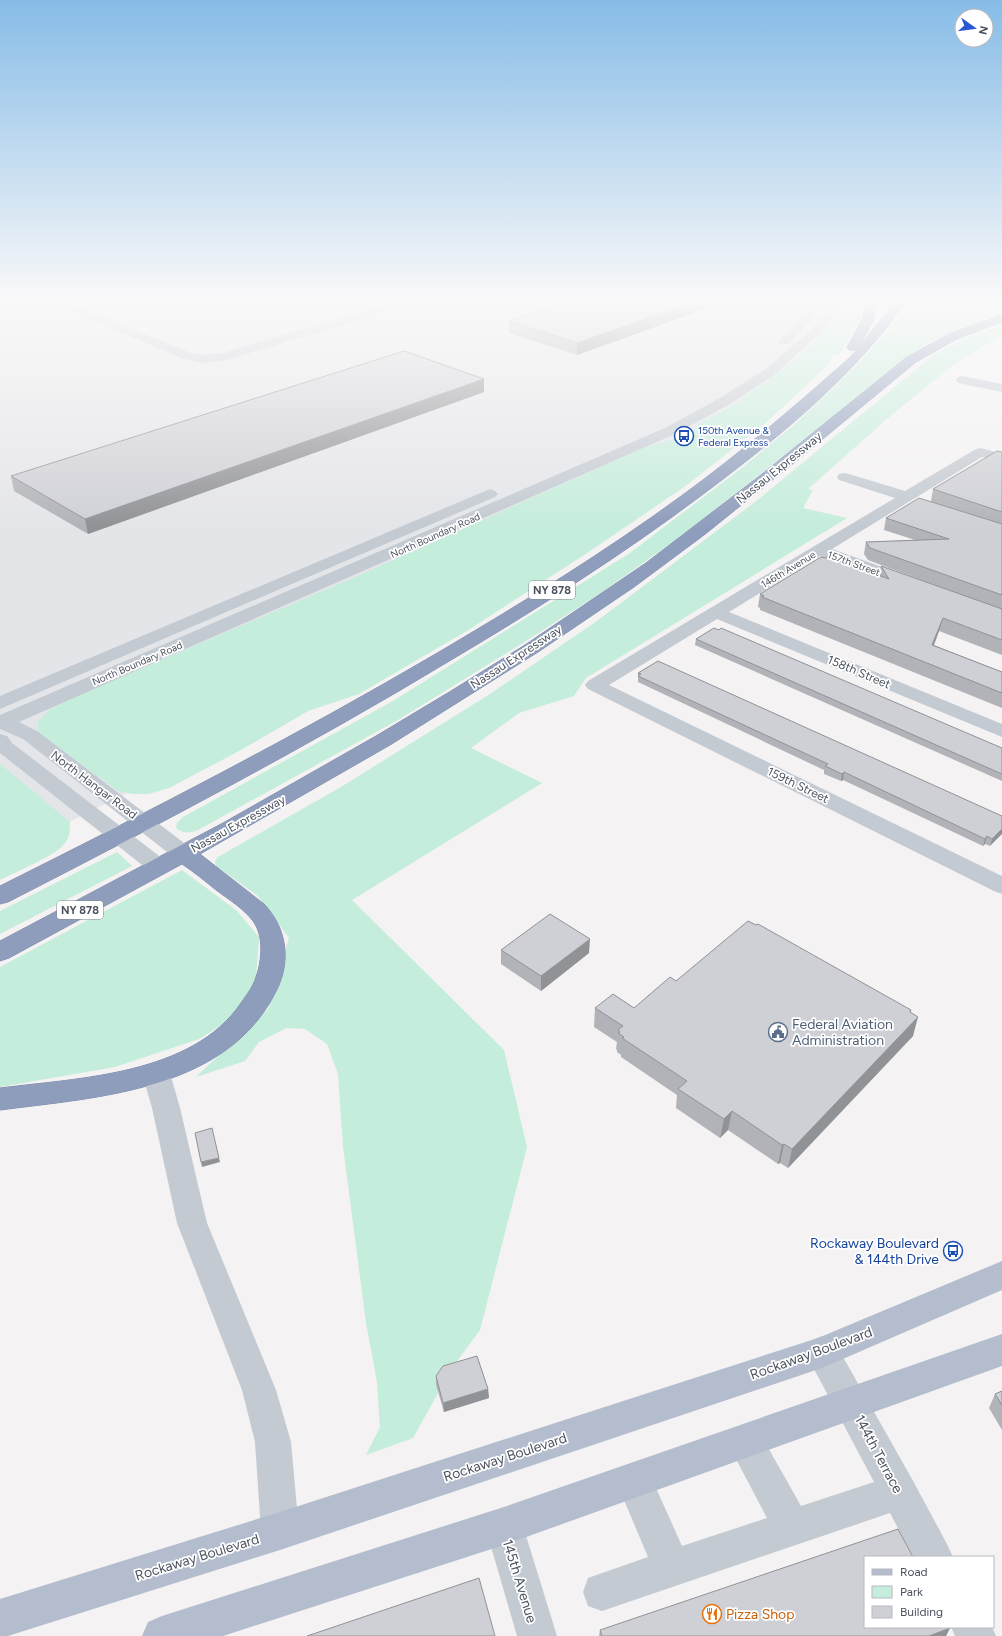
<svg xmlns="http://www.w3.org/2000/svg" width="1002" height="1636" font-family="Figtree,sans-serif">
<rect width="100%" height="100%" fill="#f4f2f2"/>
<path fill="#e4e5e9" d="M0 299H859L813 364 190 762 0 856Z"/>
<g fill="#c5eddb">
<path d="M844 299H864C860 320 852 338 838 355H833L829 364 767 422 687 485 587 553 470 629 359 694 308 711 241 750 169 788 149 794H133L118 791 38 733V722L49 710 70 699 360 575 645 447 663 443 675 438 679 439 691 432 698 424 744 399 743 397C780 373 826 341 844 299Z"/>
<path d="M877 299H892L873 323Z"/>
<path d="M909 299H1002V315L988 318 926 344 894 367 832 418 670 544 599 594 518 646 398 720 198 830C191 833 183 834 176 828L177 823 183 817 393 701 630 553 743 467 796 423 837 385 870 351 893 324Z"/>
<path d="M1002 325V335L957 362 888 418 808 489 813 490 803 508 847 518 586 678 574 696 519 713 471 748 542 783 352 900 504 1050 527 1147 480 1330 452 1368 413 1438 366 1455 380 1427 377 1382 366 1323 343 1146 338 1074 327 1044 305 1029 286 1028 259 1042 245 1061 196 1077 268 1009 289 938 258 896 216 866 215 861 218 857 341 787 490 694 597 621 755 502 935 354 973 335Z"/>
<path d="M0 764 70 822C70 830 70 837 65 843 56 856 15 872 0 880Z"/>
<path d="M117 852 132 866 0 934V911Z"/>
<path d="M182 870 236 910 259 937 256 978 238 1015 199 1039 115 1067 0 1087V967Z"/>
</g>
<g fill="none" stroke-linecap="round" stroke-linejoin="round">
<path fill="#d4d4d6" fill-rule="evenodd" d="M173 299H300L296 305C263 313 229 318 194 310 186 308 178 307 173 299Z"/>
<defs>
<g id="highway">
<path d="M867 299H877L874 320 858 348 897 299H908C854 377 778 438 702 495 622 555 537 609 451 660 307 747 158 825 8 902L0 904V886C148 812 296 736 439 652 522 603 605 552 684 494 740 453 794 407 847 360L857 350H849L847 347 862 320Z"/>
<path d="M1002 315V322L957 339 916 362 795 462 704 535 634 587 538 652 390 745 200 854 264 904C285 926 291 956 279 985 232 1091 99 1097 0 1110V1088C79 1078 192 1075 241 1003 247 994 253 987 256 977 262 960 264 936 253 921 243 908 228 899 216 890 205 881 194 872 182 864L9 958 0 961V941L223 823 376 736 451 691 525 645 646 563 762 474 907 357 949 334Z"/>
</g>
</defs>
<use href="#highway" stroke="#7988a8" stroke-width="1"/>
<g fill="#c4cad2" fill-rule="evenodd">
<path d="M45 299H60L191 353 203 355 222 353 406 299H424L423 301 227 360 203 363 184 359 46 301Z"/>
<path d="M815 299H826L802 330 788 344H780L778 342 794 326Z"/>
<path d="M833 299H844L836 314 820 333 774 375 730 404 675 434 19 722 37 731 192 849 195 854 192 859 184 861 176 859 23 739 0 729V715L665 428 720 398 766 369 812 329 827 311Z"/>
<path d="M962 376 1002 384V392L958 383 956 380 958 377Z"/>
<path d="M981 448 1002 454V463L982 457 832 549 913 578 915 582 913 586 907 587 901 586 820 556 729 612 1002 724V737L717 619 609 685 1002 876V894L994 891 588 689 585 685 588 681 895 498 839 480 837 477 839 474 844 473 849 474 905 491 976 449Z"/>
<path d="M490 489 495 491 498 494 495 497 0 709V696Z"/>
<path d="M0 734 7 736 12 743 167 862 171 867 167 872 159 874 151 872 0 753Z"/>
<path d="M156 1062 166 1066 170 1073 180 1108 207 1223 276 1390 291 1442 299 1531 293 1544 280 1550 267 1544 261 1531 255 1442 242 1390 177 1223 152 1108 142 1073 146 1066Z"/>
<path d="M822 1336 834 1341 912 1479 947 1544 953 1557H913L890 1513 602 1611 588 1606 583 1592 588 1578 648 1557 616 1481 621 1468 634 1463 647 1468 682 1546 767 1518 727 1442 732 1430 745 1424 758 1430 801 1506 874 1482 805 1352 810 1341Z"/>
<path d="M504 1507 517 1513 523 1526 557 1636H517L485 1526 491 1513Z"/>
<path d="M951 1627H992L996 1636H955Z"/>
</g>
<g fill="#b4bdce" fill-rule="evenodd">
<path d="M1002 1261V1290L822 1368 280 1550 8 1636H0V1599L280 1512 818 1338Z"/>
<path d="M1002 1334V1366L504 1545 223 1636H142L148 1622 162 1616 504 1507Z"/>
</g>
<use href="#highway" fill="#8e9dbc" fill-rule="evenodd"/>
</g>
<g fill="#b2b3b8">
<path d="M578 299H717L716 305 577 355 509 333V321Z"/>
<path d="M484 392 88 534 14 491 11 476Z"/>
<path d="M1002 452V655L939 631 934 645 1002 672V708L760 610V608L758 607 760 594 879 576 881 566 961 595 868 560 864 554 866 542 915 540 884 530 886 518 931 501 933 489Z"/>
<path d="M696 639 1002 748V781L695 645Z"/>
<path d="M638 673 1002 816 990 846 985 844 983 846 843 780 841 781 824 774V770L638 682Z"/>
<path d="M501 950 589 953 541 991 501 964Z"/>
<path d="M676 981 911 1010V1013L913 1036 788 1168 780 1163 778 1164 728 1130 720 1138 676 1108 677 1095 621 1057V1055L617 1052V1050L616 1049 617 1042 594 1027 595 1008H634Z"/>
<path d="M436 1376 488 1389 489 1398 444 1412 436 1385Z"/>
<path d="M1002 1391V1430L989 1408 995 1394Z"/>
<path d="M950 1628 946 1636H599L600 1630Z"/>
</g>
<g fill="#919296">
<path d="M702 299H717L716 305 577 355V343Z"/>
<path d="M484 379V392L88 534 85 519Z"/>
<path d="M943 618 939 631 929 658 932 645Z"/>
<path d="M844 772 843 780 841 781 842 774Z"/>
<path d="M1002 829V834L990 846 992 839Z"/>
<path d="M987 836 985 844 983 846 985 839Z"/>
<path d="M590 939 589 953 541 991V976Z"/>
<path d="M918 1017 913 1036 788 1168 792 1149Z"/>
<path d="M732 1111 728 1130 720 1138 724 1119Z"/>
<path d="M784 1144 780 1163 778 1164 782 1145Z"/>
<path d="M219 1158 220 1162 202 1167 201 1162Z"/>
<path d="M488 1389 489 1398 444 1412 443 1403Z"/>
<path d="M950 1628 946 1636H929Z"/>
</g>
<g fill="#cfd0d6" stroke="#919296">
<path d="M578 299H702L577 343 509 321Z"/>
<path d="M404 351 484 379 85 519 11 476Z"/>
<path d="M997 451 1002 452V512L933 489Z"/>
<path d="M919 498 1002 524V595L870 548 866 542 949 539 886 518Z"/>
<path d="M821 557 826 558 828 557 889 579 881 566 1002 609V640L943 618 932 645 1002 672V693L762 597 764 596 760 594Z"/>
<path d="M714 628 719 630 721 628 1002 748V774L696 639Z"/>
<path d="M658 661 1002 816V829L992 839 987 836 985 839 844 772 842 774 825 766 828 764 638 676 641 674 638 673Z"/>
<path d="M550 914 590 939 541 976 501 950Z"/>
<path d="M748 921 756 925 758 924 911 1010 910 1012 918 1017 792 1149 784 1144 782 1145 732 1111 724 1119 678 1089 687 1081 622 1038 624 1037 618 1033 620 1032 618 1030 623 1026 595 1008 613 994 634 1008 670 977 676 981Z"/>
<path d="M212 1128 219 1158 201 1162 195 1133Z"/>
<path d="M477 1356 488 1389 443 1403 436 1376 443 1366Z"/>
<path d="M1002 1391V1405L995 1394Z"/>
<path d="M898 1529 913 1557H865V1627H949L950 1628 929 1636H602L600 1630Z"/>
<path d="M479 1578 495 1636H307Z"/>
</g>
<linearGradient id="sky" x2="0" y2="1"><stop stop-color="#87bce7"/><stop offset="0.57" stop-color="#faf9f9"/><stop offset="1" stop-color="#faf9f9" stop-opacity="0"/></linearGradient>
<rect width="1002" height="528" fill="url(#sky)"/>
<defs>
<symbol id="bus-ring" viewBox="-11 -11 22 22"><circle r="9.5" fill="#fff" stroke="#1a4fb4" stroke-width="1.5"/><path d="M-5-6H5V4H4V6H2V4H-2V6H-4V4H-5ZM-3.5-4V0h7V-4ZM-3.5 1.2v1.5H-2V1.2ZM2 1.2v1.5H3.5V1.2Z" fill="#1a4fb4"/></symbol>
<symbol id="civic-ring" viewBox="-11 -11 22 22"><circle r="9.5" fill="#fff" stroke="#5c6f8a" stroke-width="1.5"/><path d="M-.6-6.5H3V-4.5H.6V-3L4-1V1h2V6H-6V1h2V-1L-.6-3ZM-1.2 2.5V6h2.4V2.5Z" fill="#5c6f8a"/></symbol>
<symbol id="restaurant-ring" viewBox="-11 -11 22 22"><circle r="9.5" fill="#fff" stroke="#e8710a" stroke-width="1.5"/><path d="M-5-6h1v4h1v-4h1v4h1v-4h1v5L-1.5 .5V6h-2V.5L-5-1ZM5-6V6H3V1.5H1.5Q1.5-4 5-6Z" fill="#e8710a"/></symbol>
</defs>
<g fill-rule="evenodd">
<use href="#bus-ring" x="673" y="425" width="22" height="22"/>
<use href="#civic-ring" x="767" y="1021" width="22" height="22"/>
<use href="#bus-ring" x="942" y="1240" width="22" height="22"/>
<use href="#restaurant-ring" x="701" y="1603" width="22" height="22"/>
</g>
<g text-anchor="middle" stroke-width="3.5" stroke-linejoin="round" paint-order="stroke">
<g font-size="10" fill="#164399" stroke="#fff" text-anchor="start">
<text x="698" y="434">150th Avenue &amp;<tspan x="698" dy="12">Federal Express</tspan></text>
</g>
<g font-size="10" fill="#4b525e" stroke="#fff">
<text transform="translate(435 535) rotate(-24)" y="4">North Boundary Road</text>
<text transform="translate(854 563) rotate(20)" y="4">157th Street</text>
<text transform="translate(788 569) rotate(-31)" y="4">146th Avenue</text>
<text transform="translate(137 663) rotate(-23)" y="4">North Boundary Road</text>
</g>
<g fill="#fff" stroke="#81868e" stroke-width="1">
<rect x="529" y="581" width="46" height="18" rx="3"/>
<rect x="57" y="901" width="46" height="18" rx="3"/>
</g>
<g font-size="11" font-weight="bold" fill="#4b525e">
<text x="552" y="594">NY 878</text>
<text x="80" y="914">NY 878</text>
</g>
<g font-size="12" fill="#4b525e" stroke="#fff">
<text transform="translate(779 468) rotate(-39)" y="4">Nassau Expressway</text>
<text transform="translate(516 657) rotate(-33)" y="4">Nassau Expressway</text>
<text transform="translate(859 672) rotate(23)" y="4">158th Street</text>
<text transform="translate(94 785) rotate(37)" y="4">North Hangar Road</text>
<text transform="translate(798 785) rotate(26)" y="4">159th Street</text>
<text transform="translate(238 824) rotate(-29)" y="4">Nassau Expressway</text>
</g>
<g font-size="14" fill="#4e5e75" stroke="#fff" text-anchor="start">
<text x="792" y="1029">Federal Aviation<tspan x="792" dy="16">Administration</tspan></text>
</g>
<g font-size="14" fill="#164399" stroke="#fff" text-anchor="end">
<text x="939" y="1248">Rockaway Boulevard<tspan x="939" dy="16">&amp; 144th Drive</tspan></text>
</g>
<g font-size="14" fill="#4b525e" stroke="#fff">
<text transform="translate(811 1353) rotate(-20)" y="5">Rockaway Boulevard</text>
<text transform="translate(879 1454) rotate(62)" y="5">144th Terrace</text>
<text transform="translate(505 1457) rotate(-18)" y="5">Rockaway Boulevard</text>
<text transform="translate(197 1557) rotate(-17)" y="5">Rockaway Boulevard</text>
<text transform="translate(520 1581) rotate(73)" y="5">145th Avenue</text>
</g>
<g font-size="14" fill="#c56008" stroke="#fff" text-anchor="start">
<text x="726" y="1619">Pizza Shop</text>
</g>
</g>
<rect x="864" y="1556" width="130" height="72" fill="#ffffff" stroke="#b7babf"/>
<rect x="872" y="1569" width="20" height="6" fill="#b4bdce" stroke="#b7babf"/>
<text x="900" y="1576" font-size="12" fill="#4b525e">Road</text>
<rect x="872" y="1586" width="20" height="12" fill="#c5eddb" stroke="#b7babf"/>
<text x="900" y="1596" font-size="12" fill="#4b525e">Park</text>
<rect x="872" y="1606" width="20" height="12" fill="#cfd0d6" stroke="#b7babf"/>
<text x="900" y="1616" font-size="12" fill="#4b525e">Building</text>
<g transform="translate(974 28) rotate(104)"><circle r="19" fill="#ffffff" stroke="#b7babf"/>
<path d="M0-3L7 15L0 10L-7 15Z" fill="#2958d7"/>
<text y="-6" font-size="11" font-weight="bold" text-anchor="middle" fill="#4b525e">N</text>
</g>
</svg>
